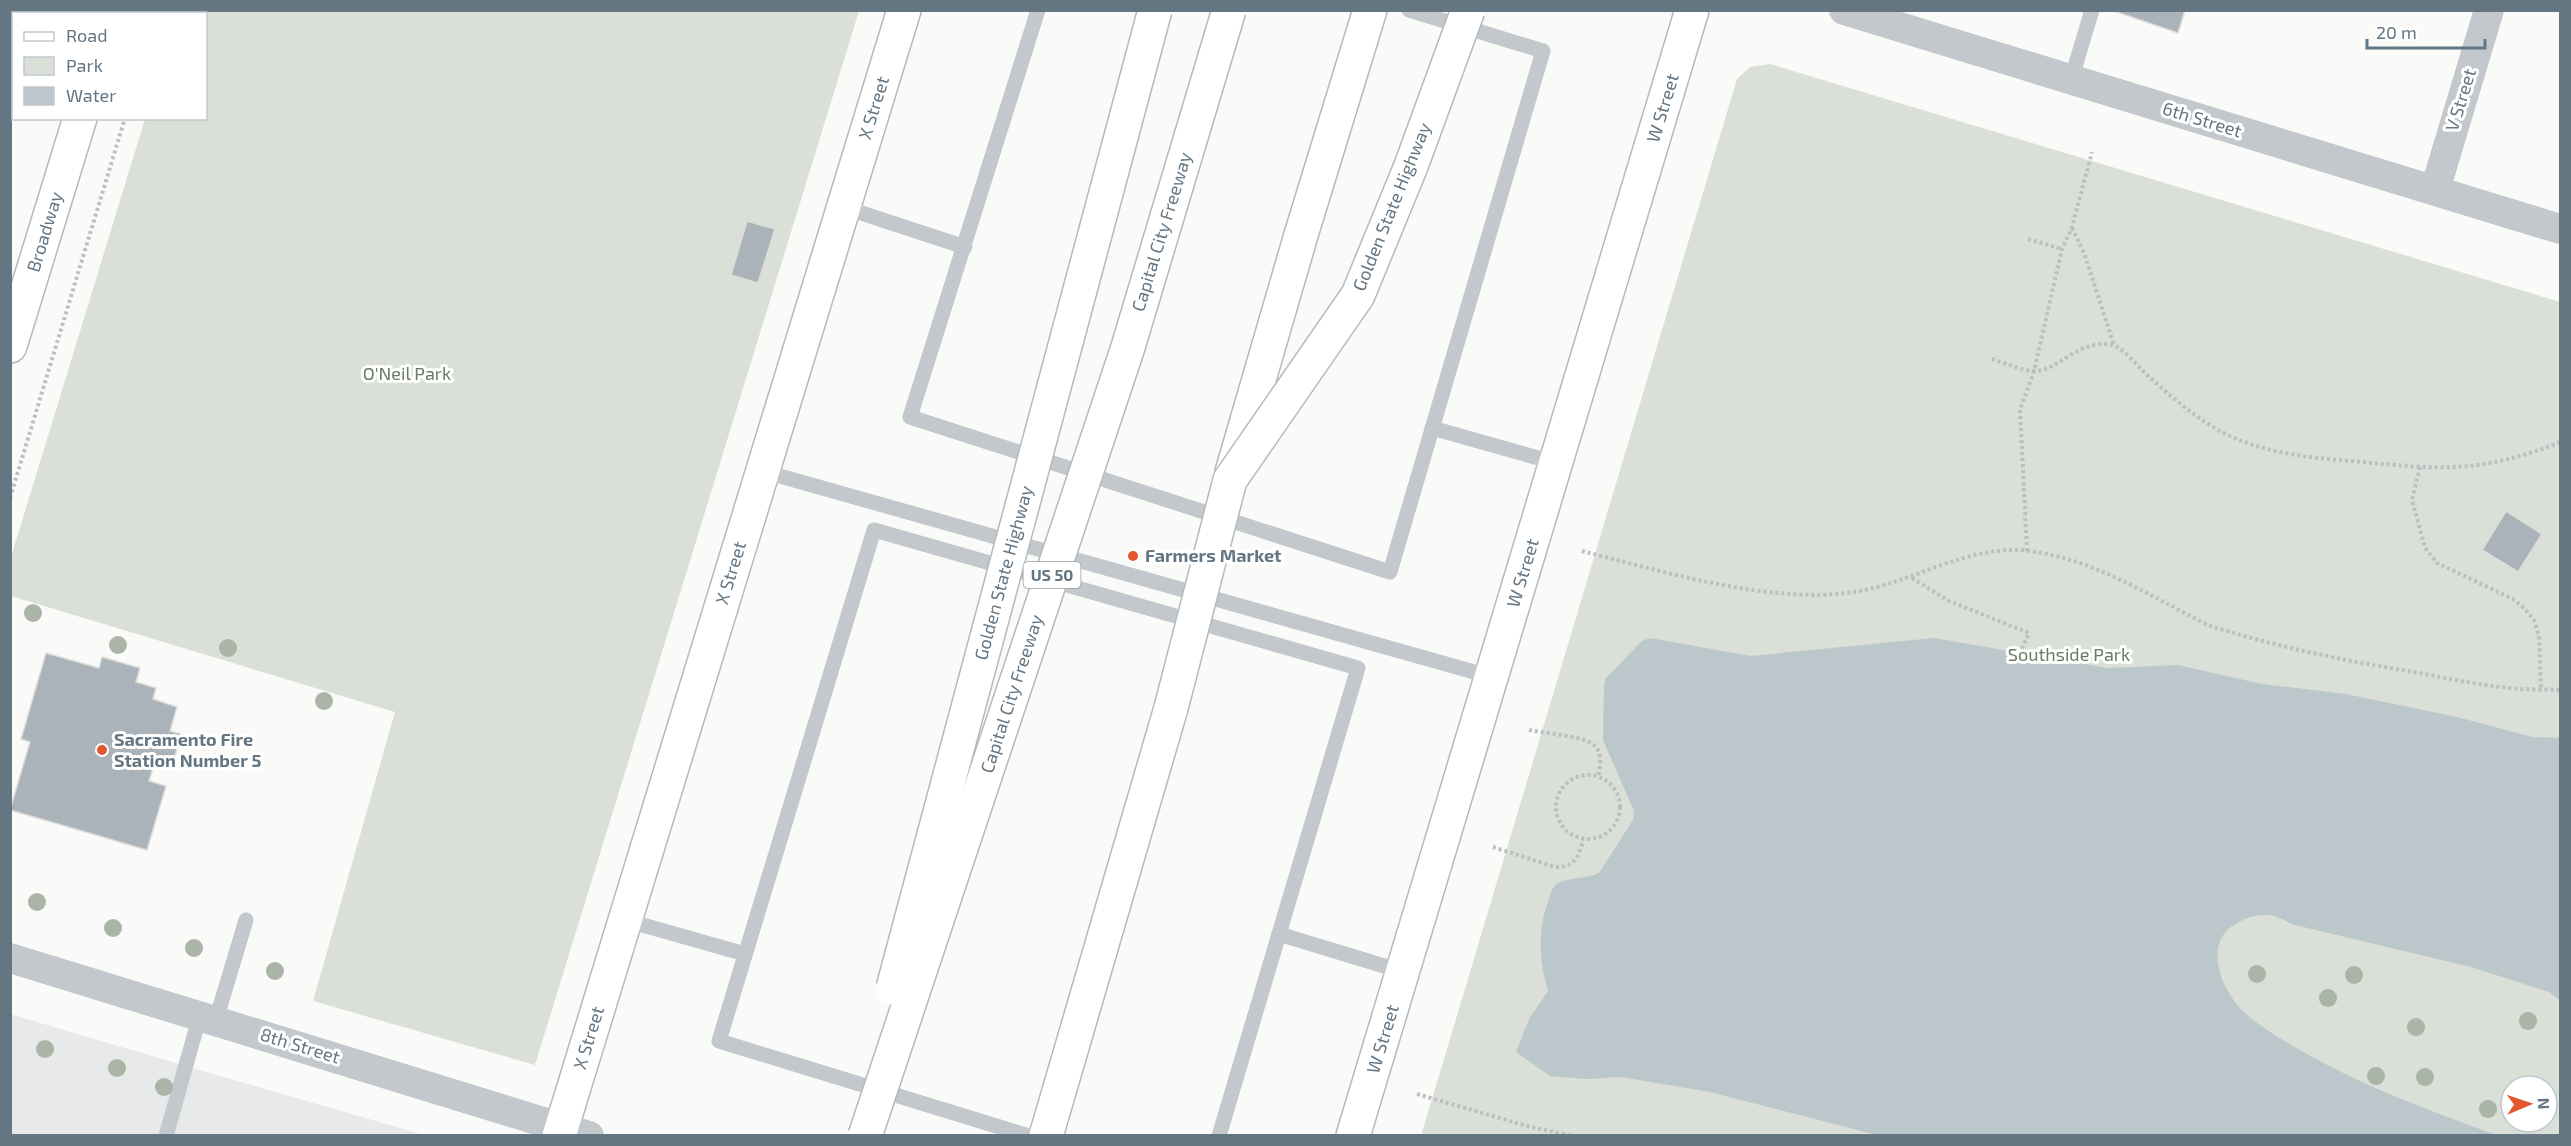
<svg xmlns="http://www.w3.org/2000/svg" width="2571" height="1146" font-family="'Exo 2',sans-serif">
<rect width="100%" height="100%" fill="#fafaf8"/>
<path fill="#e8e9e9" d="M10 1014 186 1066 424 1135H11Z"/>
<g fill="#dadfd7" fill-rule="evenodd">
<path d="M178 11H859L535 1065 313 1001 395 712 11 596V557L145 119 206 118V14L177 13Z"/>
<path d="M1770 64 2560 302V1135L1421 1136 1737 79 1750 67ZM2511 1086H2547V1122H2511Z"/>
</g>
<path fill="#bbc7cb" d="M1650 638 1751 656 1934 638 2108 668 2178 665 2262 684 2346 694 2457 717 2532 737 2560 738V1000L2549 992 2471 967 2295 925C2287 922 2278 916 2270 915 2259 914 2248 917 2239 922 2200 940 2221 992 2246 1014 2264 1030 2286 1042 2307 1054 2367 1088 2431 1111 2496 1135H1877L1710 1092 1621 1077 1587 1079 1550 1076 1516 1052 1529 1019 1548 991C1539 959 1537 931 1549 899 1551 893 1552 887 1558 883 1570 877 1586 879 1599 873L1633 820 1634 811 1603 740 1604 685 1606 678 1642 641Z"/>
<g fill="#aab3b9" stroke="#dcdcda" stroke-width="1.5">
<path d="M2111 10H2185L2178 33Z"/>
<path d="M747 221 775 229 758 283 731 275Z"/>
<path d="M2506 511 2542 534 2518 572 2482 550Z"/>
<path d="M46 653 99 668 102 657 140 668 136 682 156 688 153 699 177 707 170 731 181 734 173 763 156 758 149 781 166 786 147 850 10 810 30 742 21 739Z"/>
</g>
<g fill="none" stroke-linecap="round" stroke-linejoin="round">
<defs>
<g id="secondary">
<path d="M112 14 113 10"/>
<path d="M10 346 80 118"/>
<path d="M559 1136 904 10"/>
<path d="M1353 1136 1692 10"/>
</g>
<g id="highway">
<path d="M1232 472 1301 235 1370 10"/>
<path d="M1046 1136 1171 708"/>
</g>
</defs>
<use href="#secondary" stroke="#b3babf" stroke-width="36"/>
<use href="#highway" stroke="#b4b9bd" stroke-width="36"/>
<g stroke="#bbbfc2" stroke-width="4" stroke-dasharray="3 3" stroke-linecap="butt">
<path d="M71 14 72 10"/>
<path d="M157 14 158 10"/>
<path d="M2072 228 2084 253 2114 345"/>
<path d="M2028 239 2062 249"/>
<path d="M1992 359C2005 363 2022 371 2036 371 2059 370 2080 338 2112 345 2123 347 2137 366 2146 374 2166 392 2187 411 2210 425 2258 456 2318 458 2373 463 2407 466 2443 470 2477 465 2507 461 2533 453 2560 442"/>
<path d="M2420 467 2412 500 2425 548 2437 563 2513 599 2524 608 2534 620 2539 636 2541 689"/>
<path d="M10 498 125 118"/>
<path d="M1582 551C1660 571 1767 603 1847 593 1909 586 1966 543 2029 551 2079 557 2122 580 2166 603 2180 610 2196 620 2211 626 2277 647 2346 661 2414 672 2446 678 2478 685 2510 688 2526 690 2544 689 2560 690"/>
<path d="M2027 551 2020 410 2034 371 2062 249 2072 227 2092 152"/>
<path d="M1912 578 1949 601 2029 633 2017 660"/>
<path d="M1529 730C1541 732 1554 734 1567 736 1595 741 1605 746 1598 776"/>
<circle cx="1588" cy="807" r="32"/>
<path d="M1493 847 1555 867C1574 868 1579 856 1583 840"/>
<path d="M1417 1094 1527 1126 1572 1136"/>
</g>
<g stroke="#c3c8cc" stroke-width="15">
<path d="M1038 10 910 417 1390 572 1543 51 1409 10"/>
<path d="M2071 80 2092 10"/>
<path d="M843 207 965 247"/>
<path d="M1432 428 1556 463"/>
<path d="M762 471 1492 677"/>
<path d="M625 920 745 954"/>
<path d="M216 1020 246 920"/>
<path d="M166 1136 200 1015"/>
<path d="M1029 1136 719 1041 874 530 1358 668 1279 934"/>
<path d="M1219 1136 1279 934 1404 972"/>
</g>
<g stroke="#c3c8cc" stroke-width="30">
<path d="M1844 10 2560 229"/>
<path d="M2435 190 2489 10"/>
<path d="M10 958 589 1136"/>
</g>
<use href="#secondary" stroke="#fff" stroke-width="33"/>
<use href="#highway" stroke="#fff" stroke-width="33"/>
<defs>
<g id="highway-bridge">
<path d="M1171 708 1230 480 1358 295 1411 166 1468 10"/>
<path d="M893 988 1155 10"/>
<path d="M865 1136 1128 347 1229 10"/>
</g>
</defs>
<use href="#highway-bridge" stroke="#b4b9bd" stroke-width="36" stroke-linecap="butt"/>
<use href="#highway-bridge" stroke="#fff" stroke-width="33"/>
</g>
<g fill="#aab4a7">
<circle cx="33" cy="613" r="9"/>
<circle cx="118" cy="645" r="9"/>
<circle cx="228" cy="648" r="9"/>
<circle cx="324" cy="701" r="9"/>
<circle cx="37" cy="902" r="9"/>
<circle cx="113" cy="928" r="9"/>
<circle cx="194" cy="948" r="9"/>
<circle cx="275" cy="971" r="9"/>
<circle cx="2257" cy="974" r="9"/>
<circle cx="2354" cy="975" r="9"/>
<circle cx="2328" cy="998" r="9"/>
<circle cx="2528" cy="1021" r="9"/>
<circle cx="2416" cy="1027" r="9"/>
<circle cx="45" cy="1049" r="9"/>
<circle cx="117" cy="1068" r="9"/>
<circle cx="2376" cy="1076" r="9"/>
<circle cx="2425" cy="1077" r="9"/>
<circle cx="164" cy="1087" r="9"/>
<circle cx="2488" cy="1109" r="9"/>
</g>
<g fill="#e4572e" stroke="#fff" stroke-width="2">
<circle cx="1133" cy="556" r="6"/>
<circle cx="102" cy="750" r="6"/>
</g>
<g text-anchor="middle" stroke-width="6" stroke-linejoin="round" paint-order="stroke">
<rect fill="#fff" stroke="#939fa8" stroke-width="1.5" x="1023.5" y="562" width="57" height="26" rx="4.5"/>
<g font-size="16" font-weight="bold" fill="#657683">
<text x="1052" y="581">US 50</text>
</g>
<g font-size="18" fill="#657683" stroke="#fff">
<text transform="translate(2461 100) rotate(-73)" y="6">V Street</text>
<text transform="translate(874 108) rotate(-73)" y="6">X Street</text>
<text transform="translate(1663 108) rotate(-73)" y="6">W Street</text>
<text transform="translate(2202 120) rotate(17)" y="6">6th Street</text>
<text transform="translate(1392 207) rotate(-68)" y="6">Golden State Highway</text>
<text transform="translate(45 232) rotate(-73)" y="6">Broadway</text>
<text transform="translate(1162 232) rotate(-73)" y="6">Capital City Freeway</text>
<text transform="translate(731 573) rotate(-73)" y="6">X Street</text>
<text transform="translate(1004 573) rotate(-75)" y="6">Golden State Highway</text>
<text transform="translate(1523 573) rotate(-73)" y="6">W Street</text>
<text transform="translate(1012 694) rotate(-72)" y="6">Capital City Freeway</text>
<text transform="translate(589 1038) rotate(-73)" y="6">X Street</text>
<text transform="translate(1383 1039) rotate(-73)" y="6">W Street</text>
<text transform="translate(300 1046) rotate(17)" y="6">8th Street</text>
</g>
<g font-size="18" fill="#687a64" stroke="#fff">
<text x="407" y="380">O'Neil Park</text>
<text x="2069" y="661">Southside Park</text>
</g>
<g font-size="18" font-weight="bold" fill="#657683" stroke="#fff" text-anchor="start">
<text x="1145" y="562">Farmers Market</text>
<text x="114" y="746">Sacramento Fire<tspan x="114" dy="21">Station Number 5</tspan></text>
</g>
</g>
<rect width="2571" height="1146" fill="none" stroke="#657683" stroke-width="24"/>
<rect x="12" y="12" width="195" height="108" fill="#ffffff" stroke="#c1c8cd" stroke-width="1.5"/>
<rect x="24" y="32" width="30" height="9" fill="#ffffff" stroke="#c1c8cd" stroke-width="1.5"/>
<text x="66" y="42" font-size="18" fill="#657683">Road</text>
<rect x="24" y="57" width="30" height="18" fill="#dadfd7" stroke="#c1c8cd" stroke-width="1.5"/>
<text x="66" y="72" font-size="18" fill="#657683">Park</text>
<rect x="24" y="87" width="30" height="18" fill="#bbc7cb" stroke="#c1c8cd" stroke-width="1.5"/>
<text x="66" y="102" font-size="18" fill="#657683">Water</text>
<g transform="translate(2529 1104) rotate(88)"><circle r="28" fill="#ffffff" stroke="#c1c8cd" stroke-width="1.5"/>
<path d="M0-4.5L10 22L0 15L-10 22Z" fill="#e4572e"/>
<text y="-9" font-size="16" font-weight="bold" text-anchor="middle" fill="#657683">N</text>
</g>
<path d="M2367 39v9h118v-9" fill="none" stroke="#657683" stroke-width="3"/>
<text x="2376" y="39" font-size="18" fill="#657683" stroke="#ffffff" stroke-width="4.5" paint-order="stroke">20 m</text>
</svg>
